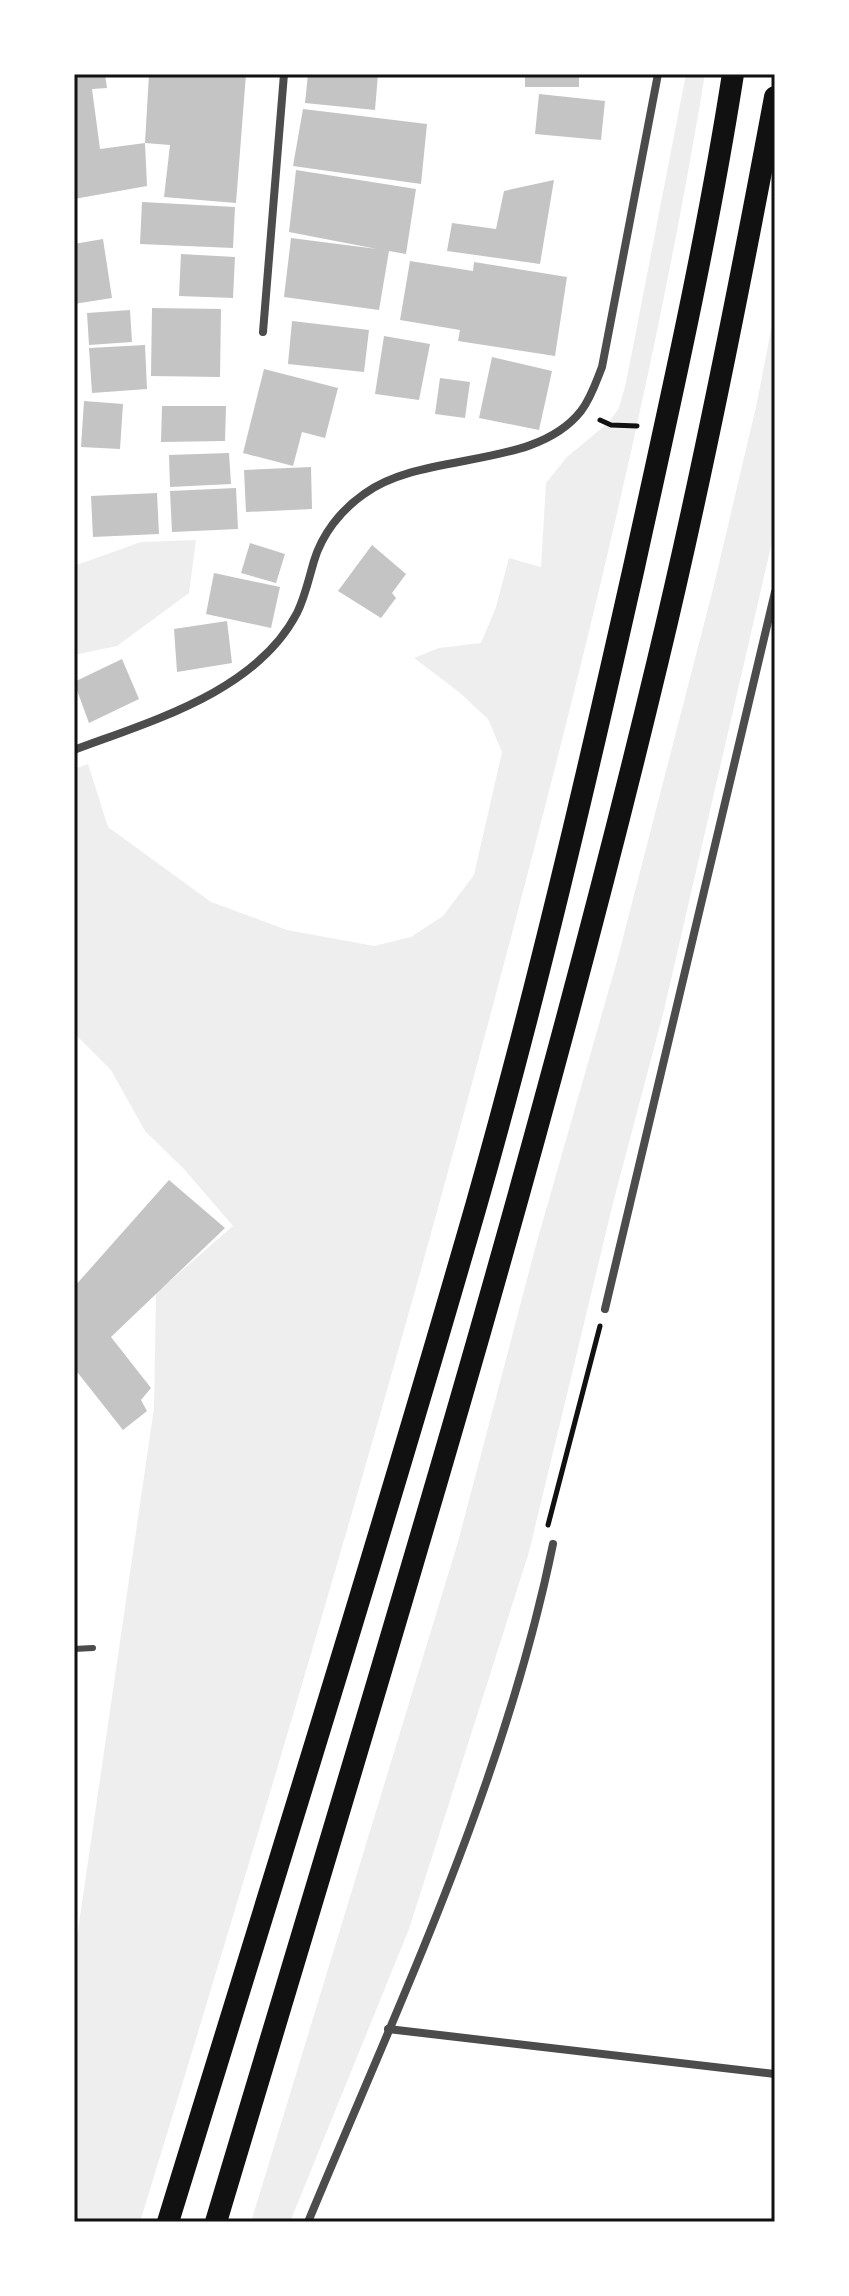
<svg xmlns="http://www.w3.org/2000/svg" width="849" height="2296" font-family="Lora,serif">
<rect width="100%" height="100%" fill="#fff"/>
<g fill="#eee">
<path d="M686 74H705C656 372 583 665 506 956 394 1381 269 1802 140 2222H74V1958L154 1408 156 1293 233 1226 184 1169 145 1131 111 1070 74 1033V769L88 764 108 827 211 902 287 930 374 946 411 937 443 916 474 875 502 752 488 719 459 692 414 658 439 648 481 643 496 607 509 558 541 567 546 483 567 457 608 423 619 408 626 383Z"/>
<path d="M775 310V529L664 1010 613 1203 529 1552 409 1929 290 2222H251L458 1542 536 1245 617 961 713 589 756 407Z"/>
<path d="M196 540 189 593 117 646 74 655V566L141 542Z"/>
</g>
<g fill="#c4c4c4">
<path d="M74 74H105L107 88 92 89 100 149 145 143 147 186 74 199Z"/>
<path d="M149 74H246L236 203 164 197 170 145 145 143Z"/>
<path d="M308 74H378L375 110 305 103Z"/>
<rect x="525" y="74" width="54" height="13"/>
<path d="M539 94 605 101 601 140 535 134Z"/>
<path d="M303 109 427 124 421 184 293 166Z"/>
<path d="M296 170 416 189 406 254 389 251 379 310 284 297 291 238 377 249 289 232Z"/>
<path d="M554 180 540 264 447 251 452 223 496 229 504 191Z"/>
<path d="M142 202 235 207 233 248 140 244Z"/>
<path d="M103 239 112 298 74 304V244Z"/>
<path d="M181 254 235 257 233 298 179 296Z"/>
<path d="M410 261 473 271 474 262 567 277 555 356 458 341 460 330 400 320Z"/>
<path d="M152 308 221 309 220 377 151 376Z"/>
<path d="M130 310 132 342 89 345 87 313Z"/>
<path d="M292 321 369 330 364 372 288 364Z"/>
<path d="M384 336 430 344 419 400 375 394Z"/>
<path d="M145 345 147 389 92 393 89 348Z"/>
<path d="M492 357 552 371 539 430 479 418Z"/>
<path d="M264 369 338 388 325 438 302 432 293 466 243 453Z"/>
<path d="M440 378 470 382 465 418 435 414Z"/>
<path d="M84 401 123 404 120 449 81 447Z"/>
<path d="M162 406H226L225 441 161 442Z"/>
<path d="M229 453 231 484 170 487 169 455Z"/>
<path d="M311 467 312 509 246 512 244 470Z"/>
<path d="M236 488 238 529 172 532 170 491Z"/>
<path d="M157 493 159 534 93 537 91 496Z"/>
<path d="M250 543 285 554 276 583 241 573Z"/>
<path d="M372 545 406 574 392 593 396 598 381 618 338 591Z"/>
<path d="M214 573 280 587 271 628 206 614Z"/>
<path d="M227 621 232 663 177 672 174 629Z"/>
<path d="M122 659 139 699 89 723 74 682Z"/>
<path d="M169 1180 225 1228 111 1337 151 1388 141 1400 147 1411 123 1430 74 1368V1287Z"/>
</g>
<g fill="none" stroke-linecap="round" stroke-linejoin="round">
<g stroke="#111" stroke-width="5">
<path d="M600 420 611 425 637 426"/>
<path d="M548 1525 600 1326"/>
</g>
<path stroke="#4c4c4c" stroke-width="6" d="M74 1649 93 1648"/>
<g stroke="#4c4c4c" stroke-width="8">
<path d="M263 332 284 74"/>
<path d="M74 750C151 721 256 692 297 613 305 597 309 578 314 561 322 534 341 510 364 494 424 450 534 471 581 411 591 398 596 382 602 367L658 74"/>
<path d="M605 1309 775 592"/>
<path d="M388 2029 775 2074"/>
<path d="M308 2222C401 1998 504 1783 553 1544"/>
</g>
<g stroke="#111" stroke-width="22">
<path d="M168 2222C272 1884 378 1546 476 1206 536 995 586 781 634 567 670 403 707 240 733 74"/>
<path d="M216 2222C371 1703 532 1186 658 660 703 473 740 285 775 97"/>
</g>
</g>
<rect width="849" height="2296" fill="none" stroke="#ffffff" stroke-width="152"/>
<rect x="76" y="76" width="697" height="2144" fill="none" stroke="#111" stroke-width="3"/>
</svg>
